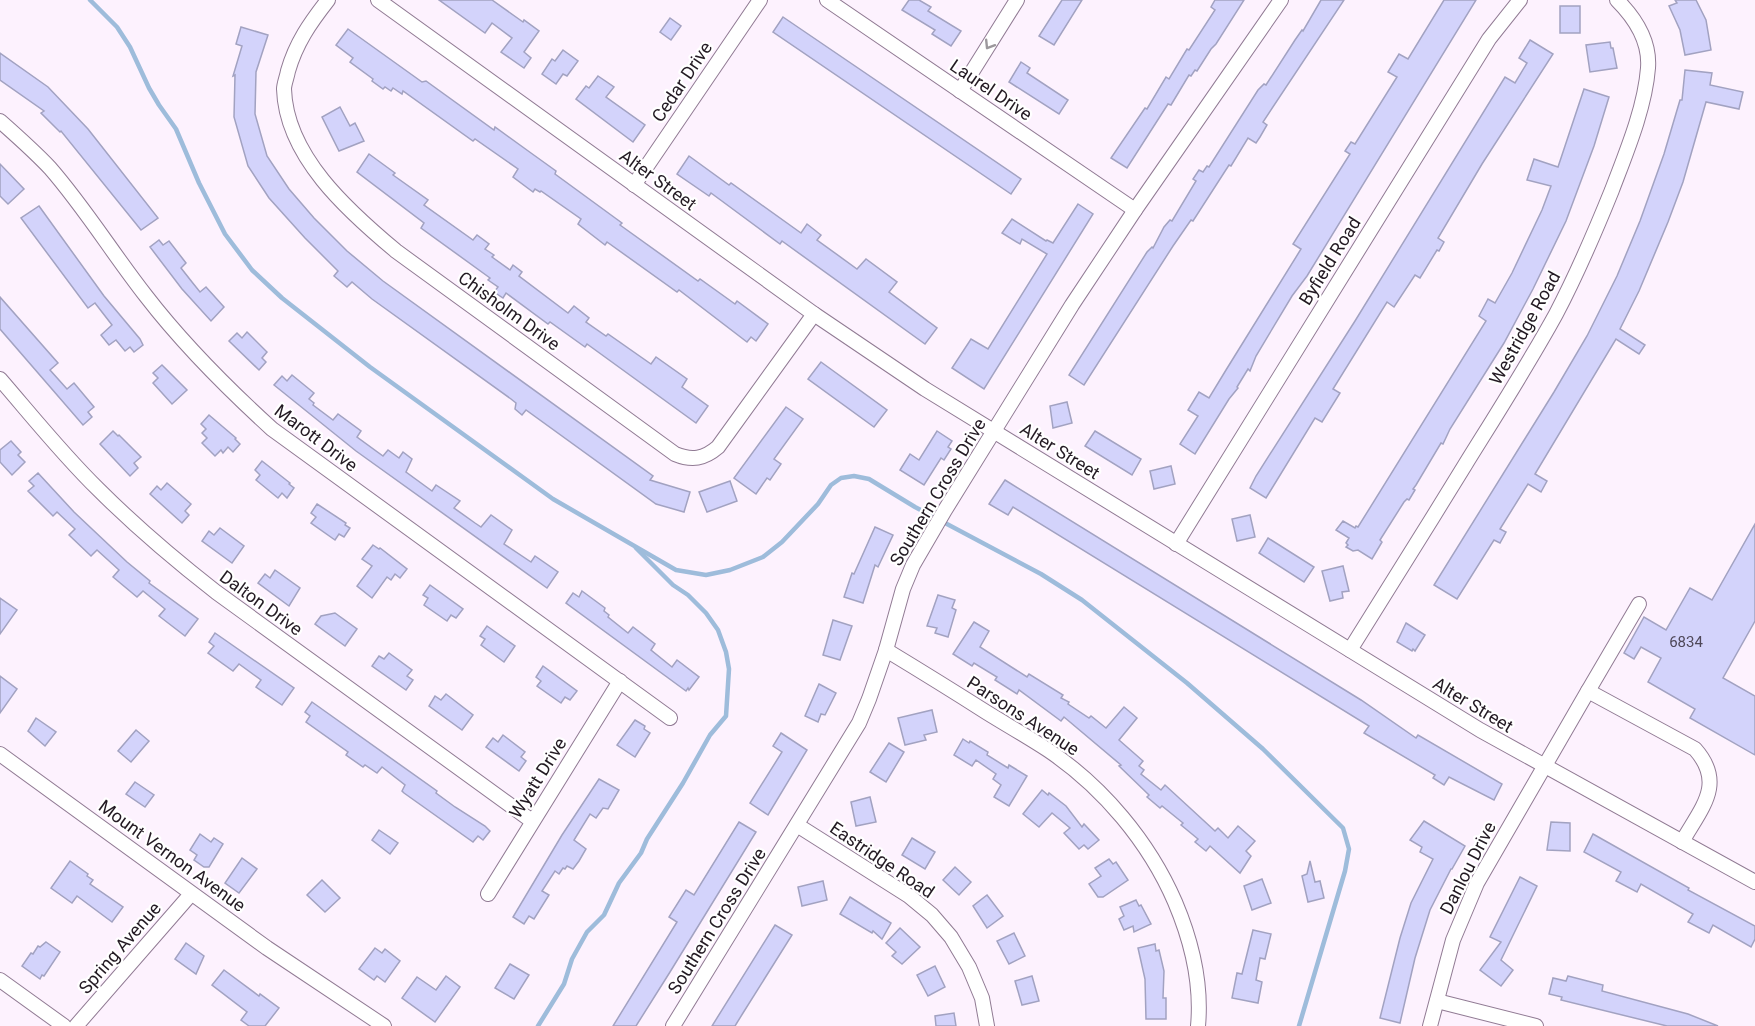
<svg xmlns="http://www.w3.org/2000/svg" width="1755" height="1026" font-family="Roboto,sans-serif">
<rect width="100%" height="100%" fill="#fdf2fe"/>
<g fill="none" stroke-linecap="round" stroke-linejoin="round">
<g stroke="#9ebcdb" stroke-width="4.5">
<path d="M90 0 117 27 130 47 149 88 159 105 176 129 199 183 225 234 252 270 282 298 370 367 553 499 676 570 706 575 730 570 763 557 782 542 818 504 831 485 841 478 854 476 869 479 915 507 1041 574 1082 600 1187 683 1263 749 1343 828 1349 849 1345 871 1299 1026"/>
<path d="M538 1026 564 984 572 959 587 932 604 915 619 883 641 853 647 839 683 783 710 735 726 716 729 669 726 652 718 630 706 613 688 595 673 585 636 548"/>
</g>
</g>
<g fill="#d3d3fb" stroke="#a2a2c1" stroke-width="1.5">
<path d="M439 0H492L523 22 524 20 539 31 524 52 531 58 524 68 501 52 512 38 492 23 485 33Z"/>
<path d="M909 0H919L931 7 928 11 961 31 951 46 932 34 935 30 902 10Z"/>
<path d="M1062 0H1082L1054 45 1039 36Z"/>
<path d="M1215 0H1244L1216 44 1211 49 1197 71 1195 70 1191 76 1189 75 1171 105 1168 104 1127 168 1111 158 1145 108 1147 109 1166 77 1169 79 1187 49 1189 50 1215 10 1211 7Z"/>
<path d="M1321 0H1344L1263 122 1267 125 1260 137 1256 143 1248 138 1231 166 1229 165 1193 221 1191 220 1173 246 1084 385 1069 375 1147 252 1152 247 1153 248 1164 227 1170 220 1172 221 1196 181 1193 179 1199 170 1203 172 1207 166 1209 167 1258 90 1264 84 1266 85 1295 40 1302 30 1303 31Z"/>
<path d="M1444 0H1476L1307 276 1292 296 1256 356 1250 371 1248 369 1237 387 1238 388 1229 399 1195 454 1180 444 1198 416 1188 410 1199 392 1209 398 1226 370 1301 249 1293 244 1350 154 1345 151 1351 142 1355 144 1397 77 1388 72 1399 54 1408 59Z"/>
<path d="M1675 0H1696L1706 20 1711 50 1685 55 1680 30 1669 6 1677 3Z"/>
<rect x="1560" y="6" width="20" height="27"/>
<path d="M783 17 1021 179 1011 194 773 32Z"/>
<path d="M670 18 681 26 671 40 660 32Z"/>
<path d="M241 27 268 35 256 72 255 114 267 156 289 189 314 218 347 251 383 281 653 476 650 480 690 492 684 512 656 504 526 410 522 415 515 409 516 403 511 399 372 299 352 282 347 287 334 276 338 271 305 238 269 198 248 166 234 117 235 75 233 76 242 46 236 44Z"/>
<path d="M348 29 422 82 426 81 494 130 495 127 531 153 556 171 555 174 622 223 620 225 698 281 700 279 735 304 737 301 768 324 756 341 751 337 747 342 679 290 677 292 607 242 605 245 578 224 581 219 541 191 540 192 535 189 533 192 513 177 518 169 475 139 473 141 403 91 402 94 393 88 391 91 385 87 383 89 372 81 373 79 350 62 353 58 336 45Z"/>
<path d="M1530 40 1553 54 1482 164 1438 238 1444 242 1439 251 1437 250 1420 278 1415 275 1394 307 1387 302 1333 389 1340 393 1322 422 1315 418 1266 498 1250 488 1256 476 1355 321 1505 77 1515 83 1527 63 1519 58Z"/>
<path d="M1610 42 1611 48H1613L1617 68 1590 72 1586 45Z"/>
<path d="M563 50 578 61 567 76 563 74 556 84 542 74 552 59 555 61Z"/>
<path d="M0 53 48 87 88 129 158 218 141 230 61 131 60 132 41 113 44 111 0 80Z"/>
<path d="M1021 62 1030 68 1027 73 1068 100 1059 114 1009 82Z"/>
<path d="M1685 70 1712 73 1710 85 1743 92 1739 109 1706 102 1683 182 1668 222 1639 291 1620 329 1645 345 1639 354 1616 339 1535 474 1547 481 1541 492 1528 484 1500 529 1506 532 1500 543 1494 540 1457 599 1434 585 1554 392 1587 336 1617 276 1640 221 1664 154 1680 100H1682Z"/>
<path d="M598 76 614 87 606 97 645 125 633 142 576 99 586 86 589 88Z"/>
<path d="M1584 89 1609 97 1594 146 1566 221 1533 289 1504 343 1450 429 1443 444 1441 443 1416 485 1413 489 1415 490 1409 500 1407 499 1404 502 1380 540 1382 542 1372 559 1358 550 1353 551 1346 547 1348 545 1346 543 1349 538 1336 530 1343 521 1355 528 1356 526 1358 527 1486 321 1479 316 1488 299 1495 303 1512 273 1542 210 1551 186 1527 180 1534 159 1558 167Z"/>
<path d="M340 107 350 126 355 123 364 141 339 151 322 117Z"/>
<path d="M369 154 395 173 393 175 428 200 424 205 473 240 477 235 489 244 485 249 494 255 492 257 510 270 513 265 522 272 519 276 568 313 574 306 589 318 586 322 606 336 608 334 651 364 656 357 687 379 682 387 708 406 696 423 587 344 585 347 550 322 548 324 506 293 503 298 494 292 498 287 488 280 490 278 421 228 424 223 357 172Z"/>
<path d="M689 156 729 185 731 183 801 233 807 224 821 235 817 240 857 269 866 259 897 282 889 292 937 328 925 344 782 241 780 244 711 193 709 196 677 174Z"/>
<path d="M0 164 24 189 8 204 0 196Z"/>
<path d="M1078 204 1093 214 984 389 952 368 971 339 988 349 1047 254 1022 239 1020 244 1002 233 1012 219 1046 241 1047 240 1053 243Z"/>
<path d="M39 206 104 296 140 339 143 345 134 352 130 347 125 351 116 340 109 345 101 335 112 325 95 303 88 308 21 218Z"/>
<path d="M159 240 163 245 169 241 186 263 181 268 192 282 200 292 206 287 224 307 211 321 182 289 150 247Z"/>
<path d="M0 297 58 363 50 370 67 389 74 383 94 407 88 412 92 417 83 425 0 329Z"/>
<path d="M247 332 267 352 262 358 266 362 259 370 229 341 237 333 242 338Z"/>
<path d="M821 362 887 410 874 427 808 379Z"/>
<path d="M162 365 187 390 172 404 153 383 158 378 153 373Z"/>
<path d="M292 375 314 393 309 399 314 403 313 405 333 420 338 414 361 431 357 437 383 456 388 450 399 458 403 452 412 459 406 472 432 491 436 485 460 501 454 508 475 523 481 527 491 515 512 530 504 544 531 562 535 556 558 572 547 588 356 451 274 385 282 376 287 381Z"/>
<path d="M1067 402 1072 423 1053 428 1050 406Z"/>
<path d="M786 407 803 419 774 459 781 464 770 480 767 478 756 494 734 478Z"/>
<path d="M209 415 236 438 235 439 240 444 233 452 228 447 223 453 221 450 215 456 202 443 207 438 202 433 206 429 201 424Z"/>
<path d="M113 431 118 436 119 435 141 457 134 463 138 468 130 476 100 444Z"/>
<path d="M937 431 952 441 948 447 951 449 944 460 941 458 924 485 900 470 910 454 919 460Z"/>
<path d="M1095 431 1141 459 1132 475 1085 446Z"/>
<path d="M11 441 21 452 18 455 25 462 12 475 0 462V450Z"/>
<path d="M262 461 290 483 289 484 294 488 287 498 282 493 278 498 256 480 260 475 255 470Z"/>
<path d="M1171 466 1175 484 1154 489 1150 471Z"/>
<path d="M38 473 74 512 127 562 150 581 149 583 198 619 185 636 159 616 165 609 143 591 137 597 113 577 119 570 97 550 91 556 69 535 75 529 57 512 53 516 28 491 34 486 29 481Z"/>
<path d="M1005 480 1361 700 1416 738 1418 735 1502 784 1494 800 1449 777 1444 785 1433 778 1435 775 1364 733 1369 726 1013 507 1008 515 989 504Z"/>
<path d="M730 481 737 501 707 512 699 492Z"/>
<path d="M167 483 191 504 185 511 189 515 182 523 150 494 157 486 161 490Z"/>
<path d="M317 504 346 523 345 525 350 528 344 537 339 534 335 540 311 523 316 517 311 513Z"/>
<path d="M1250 515 1255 537 1237 541 1232 519Z"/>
<path d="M1755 524V621L1723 678 1755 696V755L1690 718 1695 709 1648 682 1661 658 1641 647 1634 659 1624 653 1644 617 1666 630 1690 588 1712 600Z"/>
<path d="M875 527 893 535 878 567 875 565 863 603 844 597 852 573 854 574Z"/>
<path d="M220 528 244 546 232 563 202 541 209 531 214 535Z"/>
<path d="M1268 538 1314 567 1304 582 1259 553Z"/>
<path d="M373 545 379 549 380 548 407 569 400 578 395 574 391 580 387 577 372 598 357 586 372 566 362 559Z"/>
<path d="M1343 566 1349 591 1342 592 1343 598 1330 601 1322 571Z"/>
<path d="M275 570 300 588 289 606 258 583 265 574 270 578Z"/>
<path d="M430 585 463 609 456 618 451 615 447 621 424 605 428 598 423 595Z"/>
<path d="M582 591 605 608 604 611 609 615 608 617 628 633 633 627 655 644 651 650 672 667 677 660 699 677 689 690 688 688 686 691 566 603 573 593 579 597Z"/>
<path d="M938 595 955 600 952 608 956 610 948 637 935 633 937 628 927 626Z"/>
<path d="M0 598 17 610 0 634Z"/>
<path d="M335 613 357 629 345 646 315 624 321 616Z"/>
<path d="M833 620 852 626 840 660 823 655Z"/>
<path d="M974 622 989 631 980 647 1027 677 1029 674 1063 695 1061 698 1069 702 1068 704 1089 718 1091 716 1106 728 1124 707 1137 718 1119 740 1143 761 1139 766 1144 770 1141 774 1161 790 1165 785 1215 831 1218 828 1228 838 1238 826 1255 841 1246 851 1251 856 1240 873 1210 846 1206 851 1195 842 1198 839 1181 825 1183 823 1162 806 1160 808 1147 797 1149 795 1119 766 1121 765 1064 717 1061 721 1019 690 1017 694 995 680 997 677 974 663 972 666 953 654Z"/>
<path d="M1406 623 1425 635 1415 651 1413 649 1412 651 1397 642Z"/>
<path d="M487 626 515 646 504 662 481 645 485 639 480 636Z"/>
<path d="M215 633 294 688 282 705 256 687 261 680 239 664 233 671 208 653 214 646 209 642Z"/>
<path d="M389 653 412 670 407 676 413 680 406 690 372 666 379 656 384 659Z"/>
<path d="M543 666 577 691 570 700 565 697 561 703 537 686 541 681 536 677Z"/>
<path d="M0 676 17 689 0 713Z"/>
<path d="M819 684 836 693 825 715 821 714 818 722 805 716Z"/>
<path d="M446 694 473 715 462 730 429 706 435 696 441 700Z"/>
<path d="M312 702 437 791 436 793 455 807 485 826 490 831 483 840 478 836 473 842 404 793 402 791 405 785 382 767 377 773 365 765 363 767 346 755 348 752 306 722 310 716 305 712Z"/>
<path d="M932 710 937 732 924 735 926 740 905 745 898 718Z"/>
<path d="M36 718 56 732 45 746 28 731Z"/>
<path d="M635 720 645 726 644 729 650 733 635 757 617 745Z"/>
<path d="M136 730 149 741 131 762 118 751Z"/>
<path d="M781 733 807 750 768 815 750 803 782 752 773 746Z"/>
<path d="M503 735 525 752 521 757 526 761 519 771 486 747 493 738 498 742Z"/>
<path d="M963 739 969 743 970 741 988 752 987 755 1008 768 1009 765 1027 776 1009 806 994 797 1001 785 993 779 996 774 976 760 972 766 954 755Z"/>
<path d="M889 743 904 752 886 782 870 772Z"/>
<path d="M599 779 619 790 608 809 603 808 596 818 590 814 574 840 586 849 579 861 573 869 567 866 565 869 563 868 559 874 555 871 542 891 549 895 534 919 529 916 524 924 513 917 562 835Z"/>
<path d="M135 782 154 795 145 807 126 794Z"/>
<path d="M1042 790 1048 795 1049 793 1066 806 1082 827 1084 824 1099 840 1088 849 1084 845 1079 849 1064 833 1070 828 1052 813 1039 827 1023 814Z"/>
<path d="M870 797 876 822 856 826 851 802Z"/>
<path d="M1424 821 1465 846 1452 869H1451L1430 910 1415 958 1400 1023 1380 1018 1400 938 1411 903 1433 859 1420 852 1422 847 1410 840Z"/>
<path d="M739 822 756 832 670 972 636 1026H613L677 922 669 917 686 890 694 895Z"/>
<path d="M1551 822 1570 823V851L1547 850Z"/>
<path d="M379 830 398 843 390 854 372 840Z"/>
<path d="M200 834 211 842 214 838 223 844 209 867H204L194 860 197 855 190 850Z"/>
<path d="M1593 834 1689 888 1688 890 1755 926V939L1751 947 1713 925 1709 933 1688 922 1693 914 1641 884 1637 892 1616 881 1621 872 1584 852Z"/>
<path d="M912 838 935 852 925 869 902 855Z"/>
<path d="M242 858 257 869 239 893 225 883Z"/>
<path d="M1109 859 1113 864 1116 862 1128 880 1103 897H1098L1089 884 1101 876 1095 868Z"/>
<path d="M70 861 88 874 87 876 93 880 90 884 123 907 112 922 77 896 72 903 51 888Z"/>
<path d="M1310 861 1315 882 1320 881 1324 898 1308 902 1302 876 1307 874Z"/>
<path d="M955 867 971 882 959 895 943 880Z"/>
<path d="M1520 877 1537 886 1501 960 1513 970 1501 986 1480 970 1501 942 1490 937Z"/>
<path d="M1262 879 1271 903 1252 910 1244 886Z"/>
<path d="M322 880 340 898 325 912 307 895Z"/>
<path d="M823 881 827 900 802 906 798 887Z"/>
<path d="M987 895 1003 916 987 928 973 906Z"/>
<path d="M850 897 891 923 882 939 873 931 872 933 840 914Z"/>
<path d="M1136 900 1139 906 1141 905 1151 924 1134 932 1133 926 1124 930 1119 919 1124 916 1120 907Z"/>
<path d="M775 925 792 935 743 1013 735 1026H712Z"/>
<path d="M900 928 920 947 902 964 892 956 896 952 886 943Z"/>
<path d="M1253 930 1271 934 1265 959 1260 958 1256 980 1262 982 1258 1003 1232 998 1237 973 1242 974Z"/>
<path d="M1014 933 1025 956 1009 964 997 941Z"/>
<path d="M46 942 60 952 44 976 42 975 40 979 22 966 31 953 33 954 38 946 40 947Z"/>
<path d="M186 943 204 956 196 974 175 959Z"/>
<path d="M1155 944 1156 951 1159 950 1164 971 1163 998H1166V1019H1146L1145 979 1138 948Z"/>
<path d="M375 948 382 953 385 949 400 961 385 982 377 976 374 980 359 969Z"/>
<path d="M510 964 529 975 514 999 495 988Z"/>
<path d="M935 966 945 987 928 996 917 975Z"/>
<path d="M224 970 259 996 260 994 279 1008 265 1026H249L241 1020 247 1012 212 985Z"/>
<path d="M446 976 460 987 435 1022 402 998 417 977 436 990Z"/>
<path d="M1032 976 1039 1001 1022 1005 1015 981Z"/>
<path d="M1568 976 1603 985 1602 991 1688 1014 1718 1026H1667L1561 1000 1562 997 1549 994 1553 978 1566 981Z"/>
<path d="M954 1013 956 1026H936L935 1016Z"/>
</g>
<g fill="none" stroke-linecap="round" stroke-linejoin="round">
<defs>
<g id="minor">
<path d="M328 0C310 23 296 43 288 71 287 77 284 84 284 89 286 156 348 211 396 251L675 454C692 461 704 459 718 447L814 314"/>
<path d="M378 0 814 314 925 389 1480 730 1755 882"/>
<path d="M827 0 1135 210"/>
<path d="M960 91 1017 0"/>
<path d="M0 121C17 136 34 151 50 168 85 208 113 254 146 296 183 344 227 388 272 429L670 718"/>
<path d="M634 185 760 0"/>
<path d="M0 379C32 416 63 455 98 489 135 526 175 560 216 592L532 821"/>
<path d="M1176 544 1489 39 1520 0"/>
<path d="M886 650C919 670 953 691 986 712 1007 725 1028 737 1048 750 1103 787 1149 842 1175 902 1192 942 1202 983 1198 1026"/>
<path d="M1350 650C1388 589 1427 527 1465 465 1496 415 1528 365 1556 314 1577 274 1595 232 1612 190 1626 153 1645 108 1648 68 1650 42 1635 18 1617 0"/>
<path d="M1588 691 1639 604"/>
<path d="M0 754 267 948 384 1026"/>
<path d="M797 825 909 896 932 915 951 937 969 967 982 998 987 1026"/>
<path d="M488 894 620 681"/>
<path d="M0 980 64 1026"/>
<path d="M1437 1001 1536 1026"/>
<path d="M76 1026 191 894"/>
<path d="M673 1026 859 723 869 699 886 650 903 589 913 565 945 510 1072 305 1135 210 1281 0"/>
<path d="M1430 1026 1453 940 1477 883 1588 691 1695 749C1726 784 1701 808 1682 842"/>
</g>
</defs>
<use href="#minor" stroke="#917b94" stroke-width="16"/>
<use href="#minor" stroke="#fff" stroke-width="14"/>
</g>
<defs><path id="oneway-chevron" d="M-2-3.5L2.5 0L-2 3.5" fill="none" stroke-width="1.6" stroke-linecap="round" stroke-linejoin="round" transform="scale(1.5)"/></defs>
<use stroke="#9c989c" href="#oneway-chevron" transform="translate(989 45) rotate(122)"/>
<g text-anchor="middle" stroke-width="4.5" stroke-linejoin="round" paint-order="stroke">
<g font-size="15" fill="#4f4859">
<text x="1686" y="647">6834</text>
</g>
<g font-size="18" fill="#231a23" stroke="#fff">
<text transform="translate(682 82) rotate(-56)" y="6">Cedar Drive</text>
<text transform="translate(991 90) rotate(34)" y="6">Laurel Drive</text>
<text transform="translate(658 180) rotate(36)" y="6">Alter Street</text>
<text transform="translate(1330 261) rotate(-58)" y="6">Byfield Road</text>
<text transform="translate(509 311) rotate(36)" y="6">Chisholm Drive</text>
<text transform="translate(1525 328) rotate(-61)" y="6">Westridge Road</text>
<text transform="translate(316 438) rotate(37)" y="6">Marott Drive</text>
<text transform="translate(1060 451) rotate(32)" y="6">Alter Street</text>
<text transform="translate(938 492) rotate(-59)" y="6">Southern Cross Drive</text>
<text transform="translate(261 603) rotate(36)" y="6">Dalton Drive</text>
<text transform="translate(1473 705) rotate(31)" y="6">Alter Street</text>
<text transform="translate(1023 716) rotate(33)" y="6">Parsons Avenue</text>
<text transform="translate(538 778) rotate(-58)" y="6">Wyatt Drive</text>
<text transform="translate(172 856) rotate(36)" y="6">Mount Vernon Avenue</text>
<text transform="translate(882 860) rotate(34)" y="6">Eastridge Road</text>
<text transform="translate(1468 868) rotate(-63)" y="6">Danlou Drive</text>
<text transform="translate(717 921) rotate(-58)" y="6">Southern Cross Drive</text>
<text transform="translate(120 948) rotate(-49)" y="6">Spring Avenue</text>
</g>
</g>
</svg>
